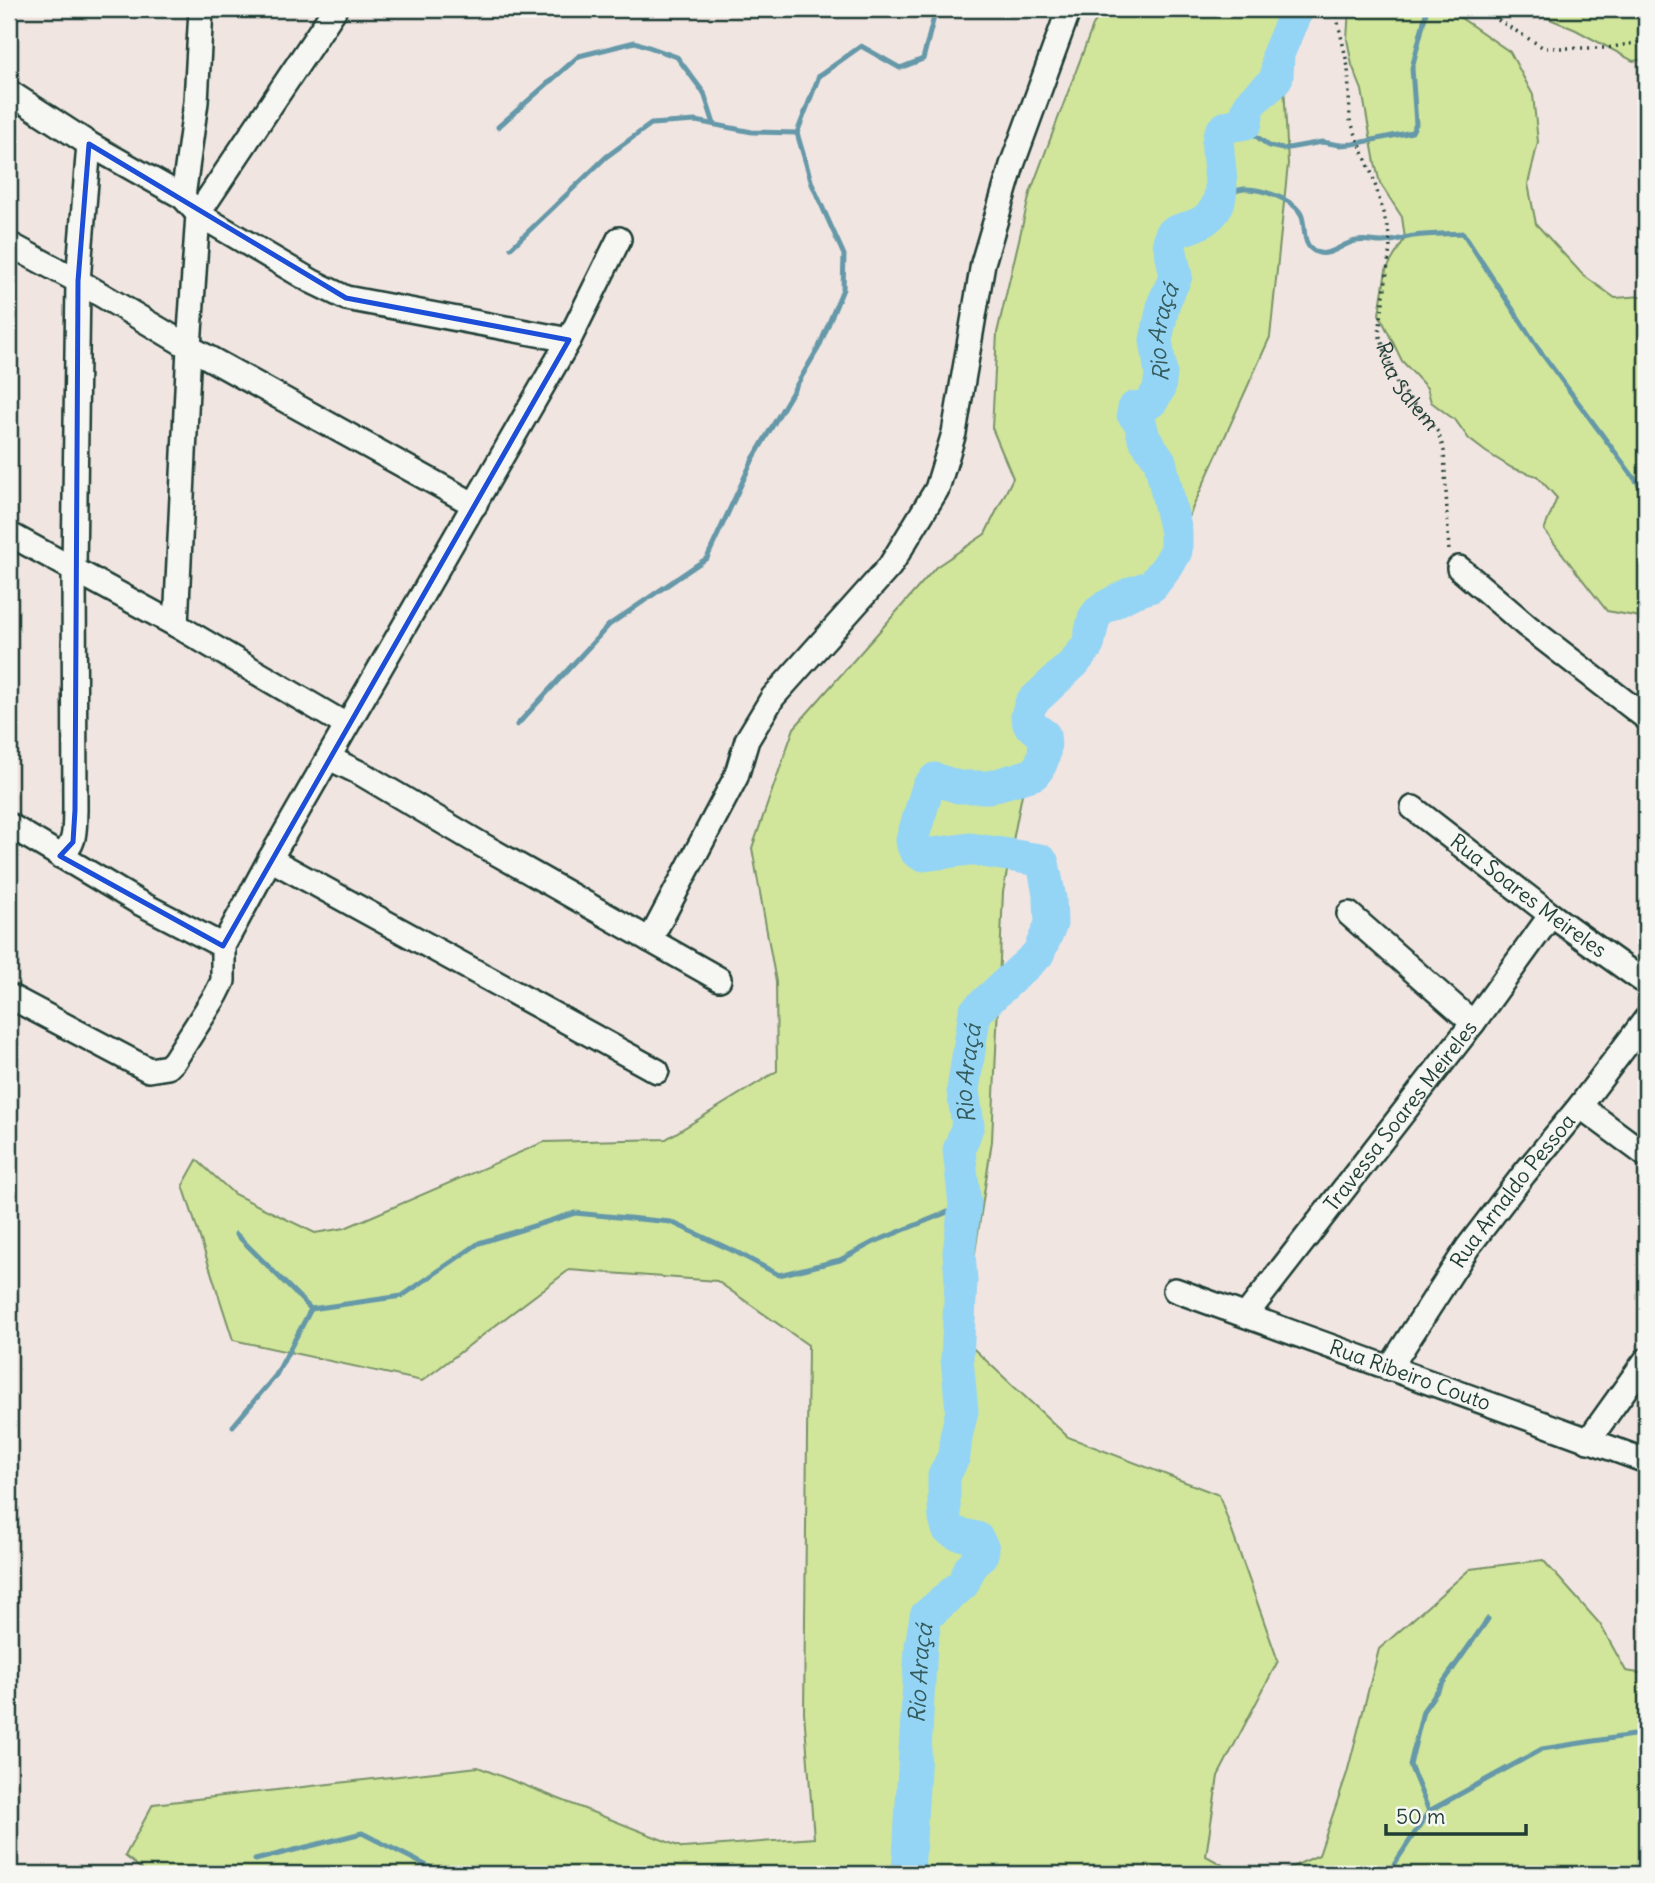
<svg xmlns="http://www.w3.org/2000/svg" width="1655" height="1883" font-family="Delius,sans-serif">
<rect width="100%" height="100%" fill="#f1e5e1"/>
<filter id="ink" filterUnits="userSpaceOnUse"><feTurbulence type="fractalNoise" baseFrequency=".0143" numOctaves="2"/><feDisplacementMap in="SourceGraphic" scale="14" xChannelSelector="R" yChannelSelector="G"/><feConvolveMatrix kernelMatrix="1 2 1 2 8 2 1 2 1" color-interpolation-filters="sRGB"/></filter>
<g filter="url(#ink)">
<g fill="#d1e69b" stroke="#789268" stroke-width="2">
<path d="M1107 9H1316L1283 63 1288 164 1270 337 1169 560 1044 681 1003 892 992 1141 962 1338 1068 1437 1219 1495 1278 1661 1218 1776 1206 1856 1239 1874H148L125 1856 153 1804 478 1767 683 1848 814 1838 804 1712 808 1345 717 1281 569 1270 422 1381 233 1340 183 1185 197 1160 234 1194 315 1233 345 1228 544 1142 666 1139 777 1071 776 982 752 848 794 728 936 567 985 534 1013 478 992 428 997 333 1030 193 1094 23Z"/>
<path d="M1349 9H1448L1510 52 1533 95 1538 142 1528 184 1536 224 1583 275 1615 298 1643 296 1646 293V618L1607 611 1544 530 1557 498 1537 476 1512 468 1486 452 1469 439 1456 421 1431 402 1427 388 1402 361 1379 314 1386 270 1405 238 1402 217 1380 183 1375 163 1362 90 1352 65 1347 39Z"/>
<path d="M1526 9H1646V59L1633 61 1576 30Z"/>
<path d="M1543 1560 1600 1624 1626 1671 1646 1674V1874H1276L1319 1855 1347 1773 1379 1649 1470 1569Z"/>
</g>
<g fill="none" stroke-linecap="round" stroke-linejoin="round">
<g stroke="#6598a8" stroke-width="5">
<path d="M1242 125 1269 146 1283 149 1322 142 1340 145 1353 144 1412 132 1416 124 1412 68 1427 9"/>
<path d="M498 127 579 56 635 42 677 57 704 93 714 124"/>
<path d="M1220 201C1227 195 1234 190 1244 189 1260 188 1293 199 1301 214 1307 227 1300 244 1316 252 1329 258 1343 243 1356 241 1366 239 1373 242 1382 242 1393 242 1404 237 1414 236 1430 234 1447 234 1463 233L1540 351 1646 494"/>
<path d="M511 248 606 157 651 124 696 121 752 132 797 133"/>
<path d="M517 725 609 625 707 558 753 459 819 347 843 289 844 255 812 184 797 133 819 76 861 46 900 68 923 59 936 9"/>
<path d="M236 1234 311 1309 402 1296 479 1243 575 1213 671 1222 738 1253 779 1275 840 1260 874 1242 965 1205"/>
<path d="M233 1426 276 1375 311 1309"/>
<path d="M1429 1811 1410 1765 1423 1711 1488 1619"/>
<path d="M255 1860 362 1833 443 1874"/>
<path d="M1388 1874 1429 1811 1542 1749 1646 1733"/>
</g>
<path stroke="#94d4f5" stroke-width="33" id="s1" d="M908 1874 921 1646 926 1616 963 1584 970 1568 982 1554 983 1549 977 1538 955 1533 948 1529 945 1519 944 1503V1476L954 1456 956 1437 962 1411 957 1359 961 1281 959 1252 965 1205 959 1150 968 1125 963 1090 975 1012 1038 954 1051 924 1050 899 1043 863 1040 860 970 849 924 855C915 853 913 849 912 840L928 787 935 779 958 787H989L1034 774C1044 763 1046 749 1044 735L1029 724 1027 716 1031 703 1074 663 1088 645 1094 618 1101 609 1131 593 1152 586 1169 564 1176 551V532L1160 461 1144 438 1140 422 1133 414 1134 408 1143 407 1152 401 1159 389 1161 374 1156 340 1164 302 1176 276 1169 242 1171 234C1182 228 1197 227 1206 219 1239 195 1204 143 1225 128 1232 124 1239 125 1246 123L1248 108 1253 100 1271 85 1277 77 1278 54 1297 9"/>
<defs>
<g id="street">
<path d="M9 92 89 144 183 197 198 214 311 281 346 298 569 340"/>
<path d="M183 197 196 102 201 9"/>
<path d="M9 244 78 281 189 347 475 505"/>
<path d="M9 534 176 625 346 725"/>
<path d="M1459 568 1527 626 1646 718"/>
<path d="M176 625 189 347 198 214 335 9"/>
<path d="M329 758 362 774 482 845 719 979"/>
<path id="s3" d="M1413 808 1551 915 1646 983"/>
<path d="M9 825 138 902 223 946"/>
<path d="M60 856C77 844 74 829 75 810L74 570 78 281 89 144"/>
<path d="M270 859 657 1071"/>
<path d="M1349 914 1473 1023"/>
<path d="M650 940 736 777 747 740 773 697 890 566 937 489 954 433 983 263 1012 165 1069 9"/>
<path d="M9 996 149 1070 168 1067 174 1061 216 995 223 981V946L270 859 569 340 619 239"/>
<path d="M1580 1106 1646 1155"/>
<path id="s4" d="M1175 1290 1646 1461"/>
<path id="s5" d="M1246 1315 1473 1023 1551 915"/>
<path id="s6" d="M1389 1369 1468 1247 1524 1174 1580 1106 1646 1019"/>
<path d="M1588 1441 1646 1360"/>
</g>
</defs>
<use href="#street" stroke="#1f3d34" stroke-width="28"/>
<g stroke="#1f3d34" stroke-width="3.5" stroke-dasharray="2 5" stroke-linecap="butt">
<path id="s2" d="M1335 9 1348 67 1350 120 1373 177 1389 234 1390 248 1379 334 1397 384 1438 432 1444 451 1449 552"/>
<path d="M1480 9 1544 48H1607L1646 41"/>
</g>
<use href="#street" stroke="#f6f6f2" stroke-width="23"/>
</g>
</g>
<path fill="none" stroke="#1d4ed8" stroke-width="5" stroke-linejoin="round" d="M89 144 346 298 569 340 223 946 60 856 73 842 75 810 78 281Z"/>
<g text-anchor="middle" stroke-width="5" stroke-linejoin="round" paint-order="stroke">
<g font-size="21" fill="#1f3d34" stroke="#f6f6f2">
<text dy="7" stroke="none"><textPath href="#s2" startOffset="394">Rua Salem</textPath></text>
<text dy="7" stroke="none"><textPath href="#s3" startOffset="145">Rua Soares Meireles</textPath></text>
<text dy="7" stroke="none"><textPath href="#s5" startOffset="252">Travessa Soares Meireles</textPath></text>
<text dy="7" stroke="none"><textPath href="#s6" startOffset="217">Rua Arnaldo Pessoa</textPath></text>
<text dy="7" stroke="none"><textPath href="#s4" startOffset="250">Rua Ribeiro Couto</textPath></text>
</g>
<g font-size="23" font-style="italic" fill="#365b5b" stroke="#f6f6f2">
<text dy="8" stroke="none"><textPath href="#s1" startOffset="1953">Rio Araçá</textPath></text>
<text dy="8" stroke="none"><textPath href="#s1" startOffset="854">Rio Araçá</textPath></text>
<text dy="8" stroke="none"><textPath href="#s1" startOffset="201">Rio Araçá</textPath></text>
</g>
</g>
<rect width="1655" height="1883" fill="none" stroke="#f6f6f2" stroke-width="35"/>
<rect x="18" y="18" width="1620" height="1848" fill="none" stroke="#1f3d34" stroke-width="2.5" filter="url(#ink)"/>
<path d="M1386 1824v10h140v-10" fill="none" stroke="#1f3d34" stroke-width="3.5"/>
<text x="1396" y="1824" font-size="21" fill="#1f3d34" stroke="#f6f6f2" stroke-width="5" paint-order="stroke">50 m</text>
</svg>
